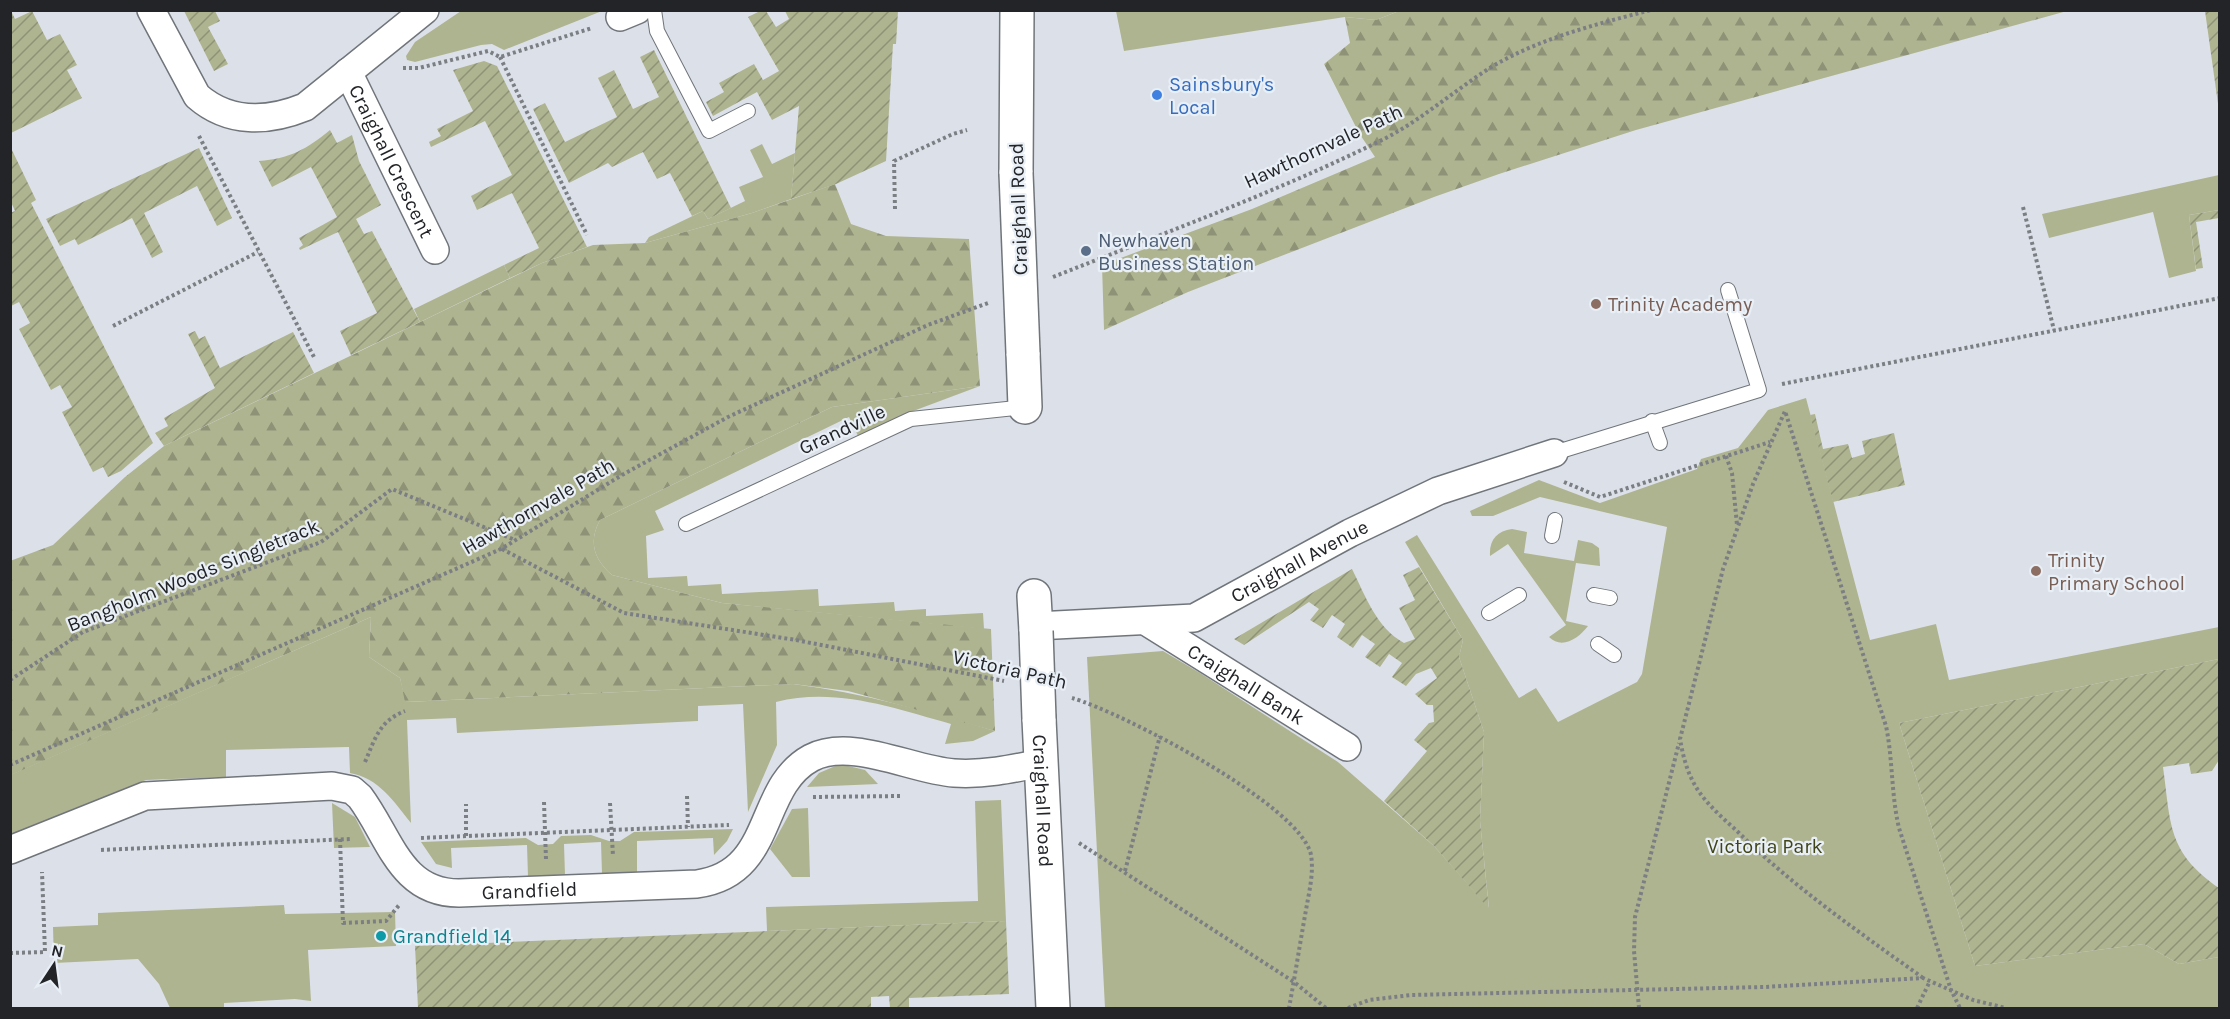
<svg xmlns="http://www.w3.org/2000/svg" width="2230" height="1019" font-family="Karla,sans-serif">
<defs>
<pattern id="forest-firs" width="22" height="20" patternUnits="userSpaceOnUse" patternTransform="scale(1.5)"><rect width="22" height="20" fill="#afb490"/><path d="M5 1l3.5 6h-7zM16 11l3.5 6h-7z" fill="#8e9276"/></pattern>
<pattern id="garden-furrows" width="10" height="10" patternUnits="userSpaceOnUse" patternTransform="scale(1.5)"><rect width="10" height="10" fill="#afb490"/><path d="M-1 1l2-2M0 10L10 0M9 11l2-2" fill="none" stroke="#8e9276"/></pattern>
</defs>
<rect width="100%" height="100%" fill="#dce1e9"/>
<g fill="#afb490">
<path d="M461 11V10L602 11 504 50 492 44 481 45 415 62 407 60 406 56 415 42Z"/>
<path d="M1116 11H1399L1376 20 1345 17 1124 51Z"/>
<path d="M762 144 772 164 795 153 791 199 752 213 645 243 649 237 703 211 708 219 745 201 739 187 763 177 750 150Z"/>
<path d="M2219 175V210L2189 215 2196 271 2169 278 2153 212 2049 238 2042 214Z"/>
<path d="M504 265 510 278 420 322 414 309Z"/>
<path d="M980 386 900 416 858 436 849 417 655 511 664 530 646 536 648 578 687 576 688 586 721 584 722 594 818 589 819 606 894 602 895 611 926 609V616L983 613 984 629 722 603 612 575C594 559 588 542 600 520L832 407Z"/>
<path d="M1806 398 1870 640 1936 624 1949 680 2219 627V659L1899 723 1975 966 2144 944 2179 964 2219 957V1008H1105L1087 657 1163 651 1200 673 1338 762 1434 846 1489 908 1480 821 1484 732 1459 657 1463 640 1405 542 1417 535 1519 698 1536 688 1558 722 1637 682 1642 674 1667 527 1540 497 1493 516H1472L1470 511 1539 480 1600 503 1697 469 1701 459 1738 448 1768 410Z"/>
<path d="M1512 529 1527 532 1524 553 1574 561 1578 540 1592 543 1599 548 1600 566 1576 563 1566 621 1588 626C1579 638 1562 650 1549 637L1566 625 1508 544 1490 556C1489 540 1497 531 1512 529Z"/>
<path d="M371 617 369 657 400 678 406 702 793 684C862 693 928 711 995 731L973 741 945 744 951 724C893 708 836 687 776 702L777 745 748 812 743 704 698 706V721L457 733 456 718 407 720 411 823C394 802 379 778 350 773L349 747 226 750V777L146 780 11 836 10 775Z"/>
<path d="M840 764 865 770 878 784 807 787 819 773Z"/>
<path d="M1001 800 1006 921 767 931 766 907 978 901 975 801Z"/>
<path d="M332 803 355 817 370 847 334 848Z"/>
<path d="M808 808 810 877H792L770 849 792 809Z"/>
<path d="M733 829 727 841 714 855 713 838 637 841V872L602 874 601 842 564 844 565 875 528 877 527 845 451 848 452 868 436 864 421 842 526 838 538 845 553 844 561 836 591 835 609 841H620L634 832Z"/>
<path d="M284 905 285 914 395 912 396 946 308 950 311 1001 295 999 224 1003V1008H170L159 984 138 959 54 963 53 927 98 925V913Z"/>
</g>
<g fill="url(#forest-firs)">
<path d="M1399 11V10L2067 11 1636 130 1499 174 1434 197 1188 292 1104 330 1102 265 1252 209 1375 157 1359 133 1324 64 1350 43 1345 17 1376 20Z"/>
<path d="M835 184 851 224 886 236 969 239 980 386 832 407 600 520C588 542 594 559 612 575L722 603 991 629 995 731 848 691 793 684 405 702 400 678 369 657 371 617 11 775 10 561 53 545 125 477 164 446 542 263 593 245 645 243 752 213Z"/>
</g>
<g fill="url(#garden-furrows)">
<path d="M762 10 766 11 776 27 789 19 785 11H898L896 44H893L886 161 836 184 791 199 799 106 772 120 757 92 713 116 706 102 724 92 719 83 754 64 763 80 779 71 748 17Z"/>
<path d="M11 11 15 19 32 11 47 40 60 34 77 65 67 70 82 98 11 133Z"/>
<path d="M184 11H215L220 21 208 27 228 64 214 71Z"/>
<path d="M2205 11H2219V111Z"/>
<path d="M654 50 731 208 708 219 703 211 692 216 670 173 657 179 643 152 612 167 608 163 569 183 533 109 545 103 565 142 617 117 598 78 614 70 633 109 659 97 640 57Z"/>
<path d="M484 61 497 66 587 247 542 263 510 278 504 265 539 248 512 193 477 210 471 196 512 175 485 121 431 147 429 142 441 136 437 129 473 111 453 70Z"/>
<path d="M330 130 337 143 352 135 359 161 381 205 356 219 364 234 372 231 420 322 351 355 340 331 377 313 338 232 300 250 299 248 303 245 299 238 337 217 311 167 272 187 259 161C289 159 307 149 330 130Z"/>
<path d="M11 148 36 200 31 203 153 443 121 471 108 477 103 467 93 472 62 412 72 407 60 385 51 390 19 329 30 323 19 302 11 306 10 213 15 211 11 202Z"/>
<path d="M199 148 232 218 217 226 197 186 144 213 163 252 152 258 132 218 78 245 75 239 60 246 46 219Z"/>
<path d="M2219 210V218L2196 222 2203 268 2196 269 2189 215Z"/>
<path d="M195 331 199 339 205 336 220 368 293 332 314 373 164 446 155 433 168 426 164 418 215 388 188 334Z"/>
<path d="M1815 414 1823 449 1848 444 1852 458 1865 454 1862 441 1894 433 1905 485 1833 502 1810 415Z"/>
<path d="M1419 567 1463 640 1459 657 1484 732 1480 821 1489 909 1434 846 1384 801 1427 751 1414 740 1429 723 1434 722 1433 705H1427L1415 694 1437 678 1431 668 1416 674 1406 686 1392 677 1402 663 1389 654 1380 667 1365 657 1375 644 1362 635 1353 648 1337 637 1345 624 1332 615 1323 628 1310 620 1319 609 1309 602 1244 645 1234 639 1352 569C1366 597 1376 627 1404 643L1415 639 1399 608 1415 600 1403 575Z"/>
<path d="M2219 659V760L2212 771 2191 774 2189 763 2163 767C2171 824 2167 852 2219 888V957L2179 964 2144 944 1975 966 1899 723Z"/>
<path d="M1006 921 1009 994 909 998V1008H890L889 996 871 997V1008H418L415 946Z"/>
</g>
<g fill="none" stroke-linecap="round" stroke-linejoin="round">
<defs>
<g id="service">
<path d="M654 10 657 31 709 131 748 111"/>
<path d="M1652 421 1660 443"/>
<path d="M1554 453 1759 390 1728 290"/>
<path d="M686 524 911 419 1025 407"/>
<path d="M1552 536 1555 520"/>
<path d="M1594 595 1610 598"/>
<path d="M1489 613 1519 595"/>
<path d="M1598 644 1614 655"/>
</g>
<g id="minor">
<path d="M151 10 197 96C229 124 268 122 305 107L425 10"/>
<path d="M620 17 637 10"/>
<path id="s1" d="M348 72 435 250"/>
<path id="s2" d="M1147 622 1347 747"/>
<path id="s3" d="M1036 626 1194 618 1350 533 1438 491 1554 453"/>
<path id="s4" d="M10 850 145 796 332 786 352 790 360 797C390 837 400 893 459 893L697 884C776 873 756 788 811 758 851 737 912 770 954 773 984 775 1012 769 1041 763"/>
</g>
<g id="tertiary">
<path d="M1016 173 1017 10"/>
<path d="M1023 353 1025 407"/>
<path d="M1034 596 1036 631"/>
<path id="s5" d="M1039 719 1053 1008"/>
</g>
</defs>
<use href="#service" stroke="#70757b" stroke-width="16"/>
<use href="#minor" stroke="#70757b" stroke-width="30"/>
<use href="#tertiary" stroke="#70757b" stroke-width="36"/>
<g stroke="#7b7f84" stroke-width="4" stroke-dasharray="3 3" stroke-linecap="butt">
<path d="M500 57 587 235"/>
<path d="M403 68H419L488 51 500 57 592 28"/>
<path d="M199 136 315 359"/>
<path d="M2023 207 2054 330"/>
<path d="M895 209 894 161 953 134 967 130"/>
<path d="M1053 277C1164 233 1277 192 1384 139 1423 119 1456 89 1493 66 1541 38 1597 24 1651 10"/>
<path d="M113 326 258 252"/>
<path d="M1782 384 2220 298"/>
<path d="M1726 456 1732 473 1737 525"/>
<path d="M1564 482 1600 497 1770 442"/>
<path d="M502 549 624 613 796 640 1004 681"/>
<path d="M10 680 83 632 321 542 392 489 515 540"/>
<path d="M1072 698C1121 712 1301 805 1311 855 1314 873 1309 892 1306 910 1300 943 1295 976 1289 1008"/>
<path d="M365 762C375 739 379 721 405 711"/>
<path d="M10 765 501 549 622 475 728 417 928 325 988 303"/>
<path d="M687 796 688 827"/>
<path d="M813 797 902 796"/>
<path d="M544 802 546 859"/>
<path d="M610 803 613 856"/>
<path d="M466 836V804"/>
<path d="M421 838 729 825"/>
<path d="M340 839 343 923 386 921 400 904"/>
<path d="M1079 843 1294 982 1326 1008"/>
<path d="M101 850 351 839"/>
<path d="M1125 871 1160 736"/>
<path d="M10 953 45 952 42 872"/>
<path d="M1923 978C1859 932 1795 888 1739 833 1724 819 1707 805 1696 787 1687 772 1683 756 1680 739L1723 569 1753 484 1785 411 1886 726C1893 760 1891 794 1899 828L1951 990 1960 1008"/>
<path d="M1348 1008 1369 1000 1411 995 1764 987 1923 978 1973 1000 2006 1008"/>
<path d="M1639 1008 1634 951 1635 917 1679 743"/>
<path d="M1917 1008 1930 981"/>
</g>
<use href="#service" stroke="#fff" stroke-width="14"/>
<use href="#minor" stroke="#fff" stroke-width="27"/>
<use href="#tertiary" stroke="#fff" stroke-width="33"/>
<defs>
<g id="tertiary-bridge">
<path d="M1016 173 1023 353"/>
<path d="M1036 631 1039 719"/>
</g>
</defs>
<use href="#tertiary-bridge" stroke="#70757b" stroke-width="36" stroke-linecap="butt"/>
<use href="#tertiary-bridge" stroke="#fff" stroke-width="33"/>
</g>
<circle fill="#3f7fe0" stroke="#e9eff6" stroke-width="2" cx="1157" cy="95" r="6"/>
<circle fill="#5c6f8a" stroke="#e9eff6" stroke-width="2" cx="1086" cy="251" r="6"/>
<g fill="#8d6e63" stroke="#e9eff6" stroke-width="2">
<circle cx="1596" cy="304" r="6"/>
<circle cx="2036" cy="571" r="6"/>
</g>
<circle fill="#0f9aa8" stroke="#e9eff6" stroke-width="2" cx="381" cy="936" r="6"/>
<g text-anchor="middle" stroke-width="4.5" stroke-linejoin="round" paint-order="stroke">
<g font-size="20" fill="#366cbe" stroke="#e9eff6" text-anchor="start">
<text x="1169" y="91">Sainsbury's<tspan x="1169" dy="23">Local</tspan></text>
</g>
<g font-size="20" fill="#222427" stroke="#e9eff6">
<text transform="translate(1323 146) rotate(-25)" y="7">Hawthornvale Path</text>
<text dy="7" stroke="none"><textPath href="#s1" startOffset="99">Craighall Crescent</textPath></text>
<text transform="translate(1018 209) rotate(-92)" y="7">Craighall Road</text>
<text transform="translate(842 429) rotate(-25)" y="7">Grandville</text>
<text transform="translate(538 506) rotate(-30)" y="7">Hawthornvale Path</text>
<text dy="7" stroke="none"><textPath href="#s3" startOffset="278">Craighall Avenue</textPath></text>
<text transform="translate(193 575) rotate(-22)" y="7">Bangholm Woods Singletrack</text>
<text transform="translate(1010 669) rotate(13)" y="7">Victoria Path</text>
<text dy="7" stroke="none"><textPath href="#s2" startOffset="117">Craighall Bank</textPath></text>
<text dy="7" stroke="none"><textPath href="#s5" startOffset="82">Craighall Road</textPath></text>
<text dy="7" stroke="none"><textPath href="#s4" startOffset="580">Grandfield</textPath></text>
</g>
<g font-size="20" fill="#4e5e75" stroke="#e9eff6" text-anchor="start">
<text x="1098" y="247">Newhaven<tspan x="1098" dy="23">Business Station</tspan></text>
</g>
<g font-size="20" fill="#785e54" stroke="#e9eff6" text-anchor="start">
<text x="1608" y="311">Trinity Academy</text>
<text x="2048" y="567">Trinity<tspan x="2048" dy="23">Primary School</tspan></text>
</g>
<g font-size="20" fill="#404517" stroke="#e9eff6">
<text x="1765" y="853">Victoria Park</text>
</g>
<g font-size="20" fill="#0d838f" stroke="#e9eff6" text-anchor="start">
<text x="393" y="943">Grandfield 14</text>
</g>
</g>
<rect width="2230" height="1019" fill="none" stroke="#222427" stroke-width="24"/>
<g transform="translate(54 965) rotate(13)" stroke="#e9eff6" stroke-width="4.5" paint-order="stroke">
<path d="M0-4.5L10 22L0 15L-10 22Z" fill="#222427"/>
<text y="-9" font-size="16" font-weight="bold" text-anchor="middle" fill="#222427">N</text>
</g>
</svg>
